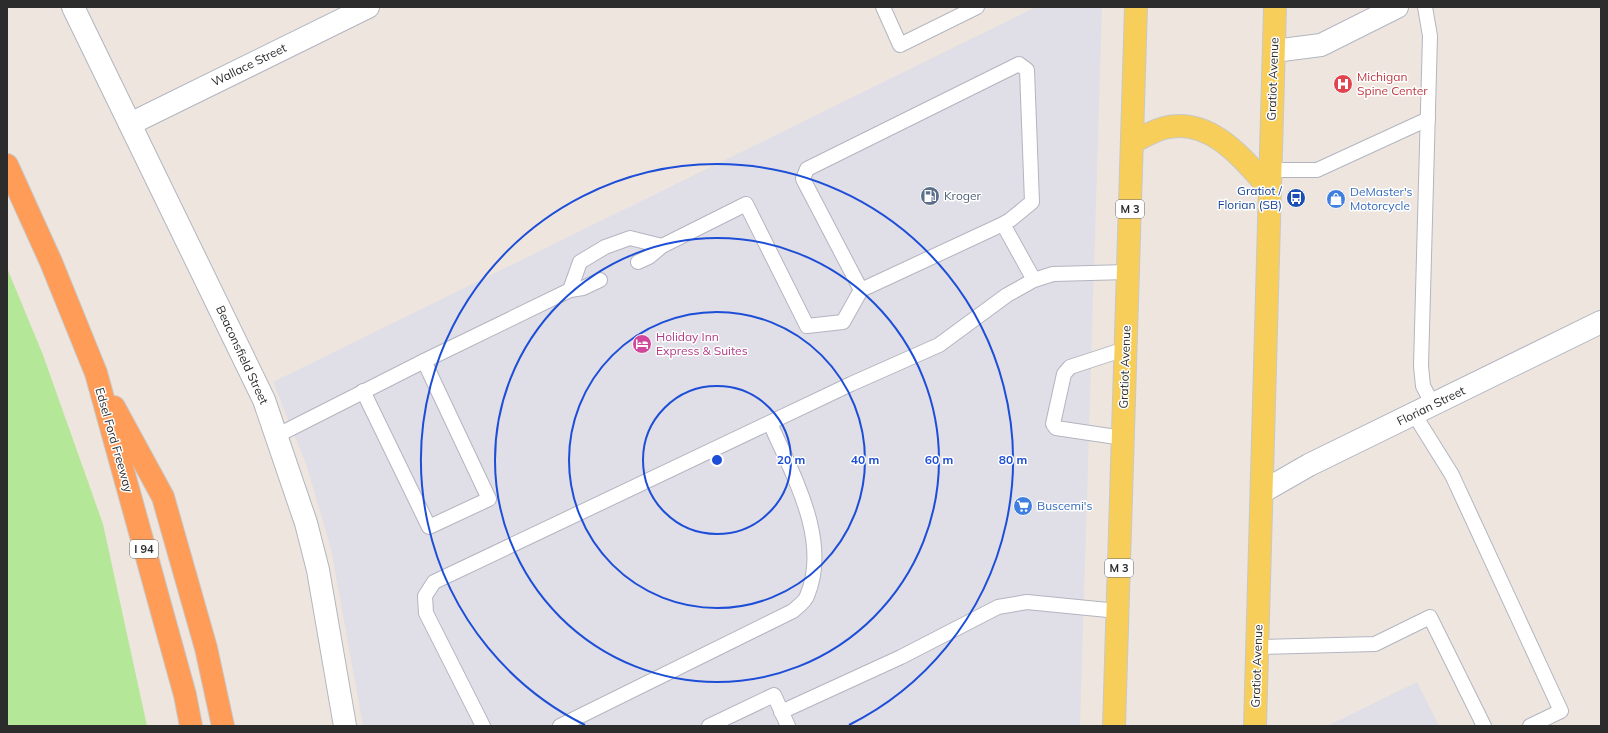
<svg xmlns="http://www.w3.org/2000/svg" width="1608" height="733" font-family="Mulish,sans-serif">
<rect width="100%" height="100%" fill="#eee6de"/>
<g fill="#e0dee6">
<path d="M1036 7H1102L1080 726H363L331 549 306 464 273 382Z"/>
<path d="M1417 682 1439 726H1327Z"/>
</g>
<path fill="#b5e798" d="M7 268 43 355 103 524 147 726H7Z"/>
<g fill="none" stroke-linecap="round" stroke-linejoin="round">
<defs>
<g id="lane">
<path d="M883 7 900 45 977 7"/>
<path d="M1425 7 1430 36 1421 366 1423 386 1433 405"/>
<path d="M1270 170H1317L1428 119"/>
<path d="M1003 224 861 290 803 179 807 169 1019 64 1027 70 1032 202 1010 220 1003 224 1034 280"/>
<path d="M638 262 649 257 662 246"/>
<path d="M570 290 583 288 600 280"/>
<path d="M363 391 429 527 489 499 424 361"/>
<path d="M1414 414 1452 475 1561 711 1530 726"/>
<path d="M276 436 424 361 570 290 580 262 605 247 630 238 662 246 746 204 807 326 843 322 861 290"/>
<path d="M1123 438 1056 428 1053 424 1064 374 1070 367 1125 349"/>
<path d="M1258 647 1375 644 1430 617 1484 726"/>
<path d="M781 712 901 657 998 607 1027 602 1118 611"/>
<path d="M483 726 426 613 425 596 434 582 851 384 939 345 1007 295 1034 280 1053 274 1128 272"/>
<path d="M560 726 793 611C797 607 805 602 807 596 831 540 792 474 770 423"/>
<path d="M709 726 774 695 788 726"/>
</g>
<g id="street">
<path d="M73 7 264 400 306 523 318 570 345 726"/>
<path d="M1274 51 1321 45 1397 7"/>
<path d="M130 124 368 7"/>
<path d="M1262 492 1309 465 1601 322"/>
</g>
<g id="primary">
<path d="M1133 142C1143 137 1153 131 1164 128 1210 116 1243 159 1270 189"/>
<path d="M1114 726 1136 7"/>
<path d="M1255 726 1275 7"/>
</g>
<g id="highway">
<path d="M7 165 51 262 96 373 185 695 191 726"/>
<path d="M114 407 163 497 206 648 223 726"/>
</g>
</defs>
<use href="#lane" stroke="#b2b5c0" stroke-width="16"/>
<use href="#street" stroke="#b2b5c0" stroke-width="24"/>
<use href="#primary" stroke="#c8c8c8" stroke-width="24"/>
<use href="#highway" stroke="#c8c8c8" stroke-width="24"/>
<use href="#lane" stroke="#fff" stroke-width="14"/>
<use href="#street" stroke="#fff" stroke-width="22"/>
<use href="#primary" stroke="#f7ce59" stroke-width="22"/>
<use href="#highway" stroke="#ff9c58" stroke-width="22"/>
</g>
<g fill="none" stroke="#1d4ed8" stroke-width="2">
<circle cx="717" cy="460" r="74"/>
<circle cx="717" cy="460" r="148"/>
<circle cx="717" cy="460" r="222"/>
<path d="M585 725A296 296 0 1 1 849 725"/>
</g>
<defs>
<symbol id="hospital-disc" viewBox="-11 -11 22 22"><circle r="9.5" fill="#e0444e" stroke="#fff"/><path d="M-5-5h3v3.5h4V-5h3V5h-3V1.5h-4V5h-3Z" fill="#fff"/></symbol>
<symbol id="fuel-disc" viewBox="-11 -11 22 22"><circle r="9.5" fill="#5c6f8a" stroke="#fff"/><path d="M-5.5-6h7V0h2V4h1.3V-2.5L3-4.5l.8-.8L6-3V5H2.5V1h-1V6h-7ZM-4.2-4.7v3.2H.2V-4.7Z" fill="#fff"/></symbol>
<symbol id="bus-disc" viewBox="-11 -11 22 22"><circle r="9.5" fill="#1a4fb4" stroke="#fff"/><path d="M-5-6H5V4H4V6H2V4H-2V6H-4V4H-5ZM-3.5-4V0h7V-4ZM-3.5 1.2v1.5H-2V1.2ZM2 1.2v1.5H3.5V1.2Z" fill="#fff"/></symbol>
<symbol id="shop-disc" viewBox="-11 -11 22 22"><circle r="9.5" fill="#3f7fe0" stroke="#fff"/><path d="M-5-2.5h2.3a2.7 3.5 0 0 1 5.4 0H5L5.5 6h-11ZM-1.5-2.5h3a1.5 2.3 0 0 0-3 0Z" fill="#fff"/></symbol>
<symbol id="hotel-disc" viewBox="-11 -11 22 22"><circle r="9.5" fill="#d1479c" stroke="#fff"/><path d="M-6-4.5h1.5V1H6V5H4.5V3h-9V5H-6ZM-4 0a1.8 1.8 0 1 1 3.6 0ZM.5 0V-2.5h3Q6-2.5 6 0Z" fill="#fff"/></symbol>
<symbol id="supermarket-disc" viewBox="-11 -11 22 22"><circle r="9.5" fill="#3f7fe0" stroke="#fff"/><path d="M-6-5.5h2.5l.6 2H6L4.5 2H-2.5L-4.4-4H-6ZM-1.5 3.2a1.3 1.3 0 1 0 .1 0ZM3 3.2a1.3 1.3 0 1 0 .1 0Z" fill="#fff"/></symbol>
</defs>
<g fill-rule="evenodd">
<use href="#hospital-disc" x="1332" y="73" width="22" height="22"/>
<use href="#fuel-disc" x="919" y="185" width="22" height="22"/>
<use href="#bus-disc" x="1285" y="187" width="22" height="22"/>
<use href="#shop-disc" x="1325" y="188" width="22" height="22"/>
<use href="#hotel-disc" x="631" y="333" width="22" height="22"/>
<use href="#supermarket-disc" x="1012" y="495" width="22" height="22"/>
</g>
<g text-anchor="middle" stroke-width="3" stroke-linejoin="round" paint-order="stroke">
<g fill="#fff" stroke="#6b6b6b" stroke-width="1">
<rect x="1116" y="200" width="28" height="18" rx="3"/>
<rect x="130" y="540" width="28" height="18" rx="3"/>
<rect x="1105" y="559" width="28" height="18" rx="3"/>
</g>
<g font-size="11" font-weight="bold" fill="#2c2c2c">
<text x="1130" y="213">M 3</text>
<text x="144" y="553">I 94</text>
<text x="1119" y="572">M 3</text>
</g>
<g font-size="12" fill="#2c2c2c" stroke="#fff">
<text transform="translate(249 65) rotate(-26)" y="4">Wallace Street</text>
<text transform="translate(1273 79) rotate(-88)" y="4">Gratiot Avenue</text>
<text transform="translate(242 355) rotate(65)" y="4">Beaconsfield Street</text>
<text transform="translate(1125 367) rotate(-88)" y="4">Gratiot Avenue</text>
<text transform="translate(1431 406) rotate(-26)" y="4">Florian Street</text>
<text transform="translate(114 440) rotate(74)" y="4">Edsel Ford Freeway</text>
<text transform="translate(1257 666) rotate(-88)" y="4">Gratiot Avenue</text>
</g>
<g font-size="12" fill="#be3a42" stroke="#fff" text-anchor="start">
<text x="1357" y="81">Michigan<tspan x="1357" dy="14">Spine Center</tspan></text>
</g>
<g font-size="12" fill="#164399" stroke="#fff" text-anchor="end">
<text x="1282" y="195">Gratiot /<tspan x="1282" dy="14">Florian (SB)</tspan></text>
</g>
<g font-size="12" fill="#366cbe" stroke="#fff" text-anchor="start">
<text x="1350" y="196">DeMaster's<tspan x="1350" dy="14">Motorcycle</tspan></text>
<text x="1037" y="510">Buscemi's</text>
</g>
<g font-size="12" fill="#4e5e75" stroke="#fff" text-anchor="start">
<text x="944" y="200">Kroger</text>
</g>
<g font-size="12" fill="#b23c85" stroke="#fff" text-anchor="start">
<text x="656" y="341">Holiday Inn<tspan x="656" dy="14">Express &amp; Suites</tspan></text>
</g>
</g>
<circle cx="717" cy="460" r="6" fill="#1d4ed8" stroke="#fff" stroke-width="2"/>
<g font-size="12" text-anchor="middle" font-weight="bold" fill="#1d4ed8" stroke="#fff" stroke-width="3" stroke-linejoin="round" paint-order="stroke">
<text x="791" y="464">20 m</text>
<text x="865" y="464">40 m</text>
<text x="939" y="464">60 m</text>
<text x="1013" y="464">80 m</text>
</g>
<rect width="1608" height="733" fill="none" stroke="#2c2c2c" stroke-width="16"/>
</svg>
